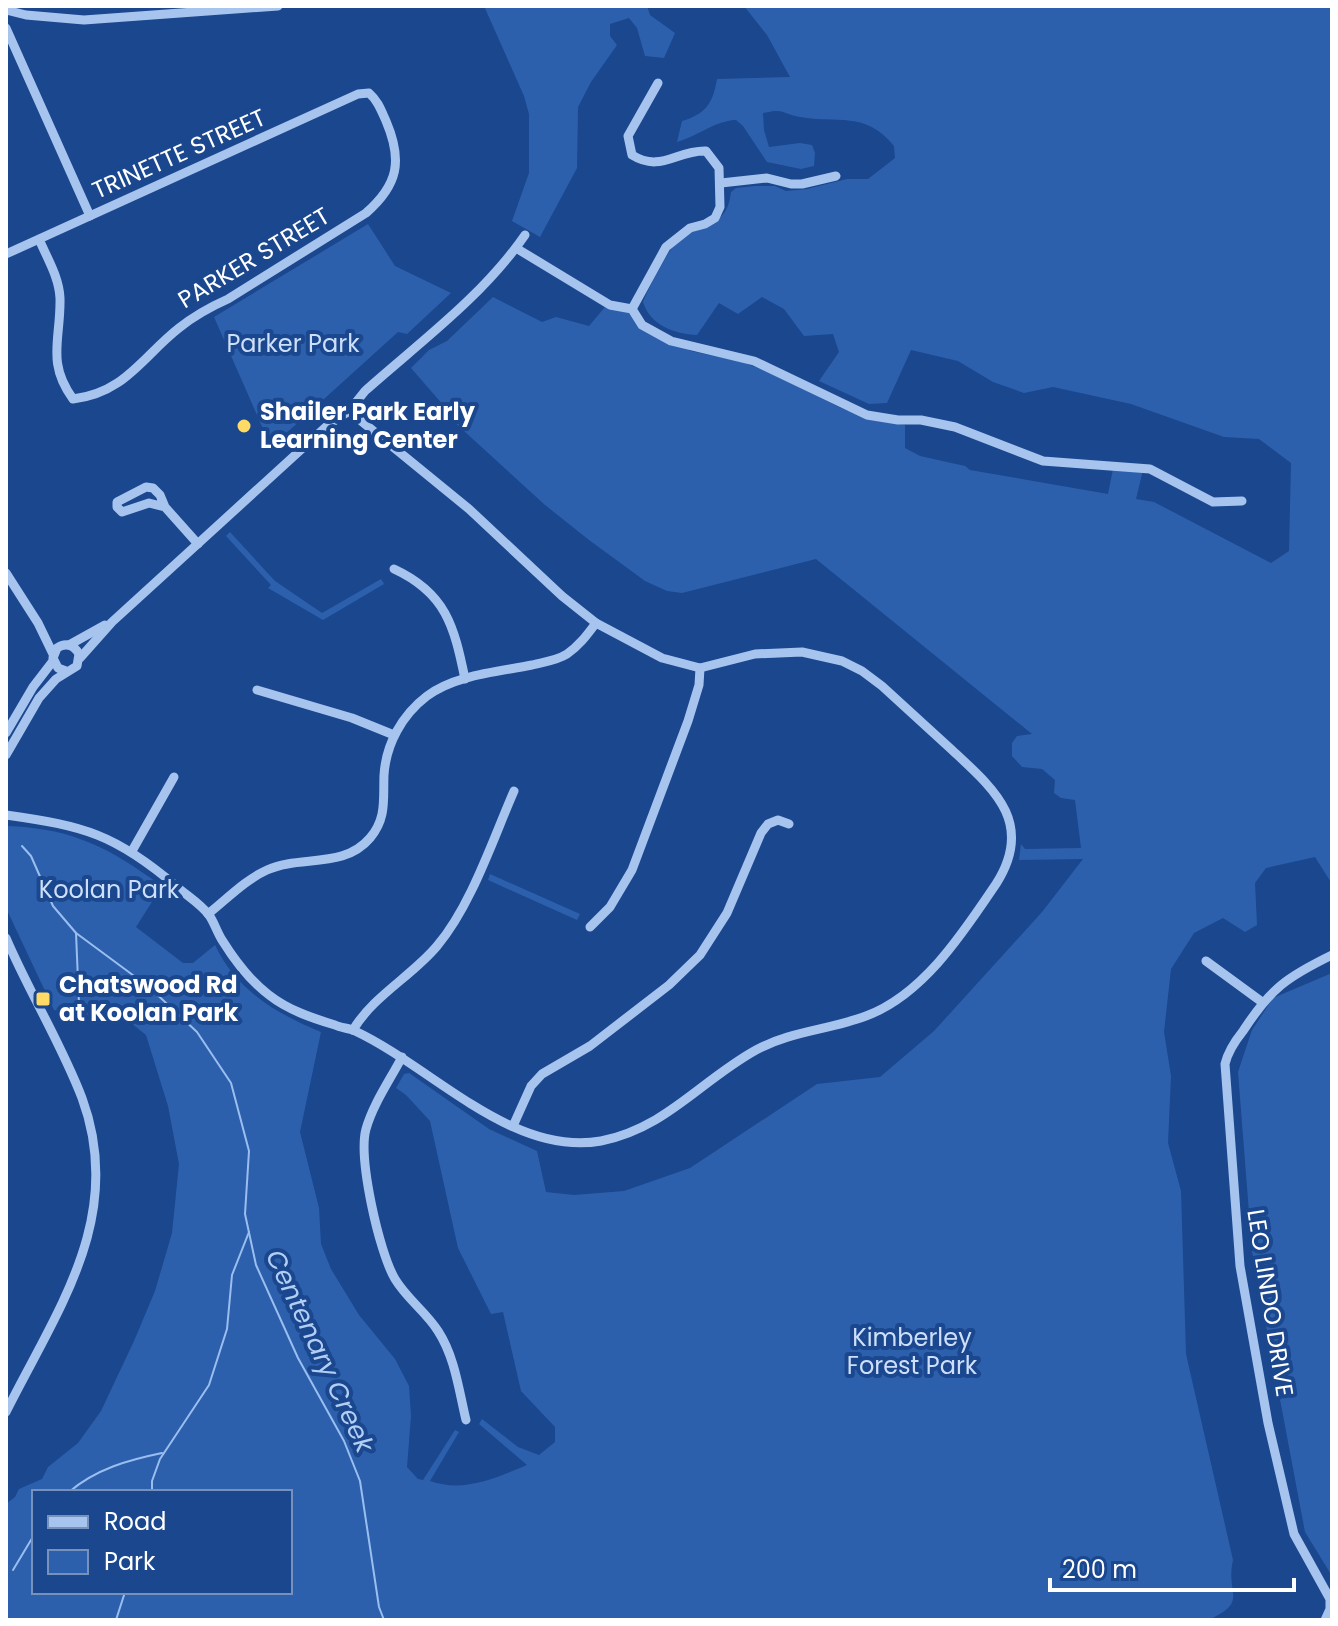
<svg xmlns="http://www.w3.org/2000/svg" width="1338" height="1626" font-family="Poppins,sans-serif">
<rect width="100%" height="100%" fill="#1a478e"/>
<g fill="#2d60ac" fill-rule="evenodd">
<path d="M484 6H647L650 15 675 33 664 58 645 56 637 28 629 18 610 24V36L617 45 591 82 578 107 577 168 540 237 512 221 529 173V114L524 96Z"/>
<path d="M744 6H1332V884L1315 857 1266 868 1255 883 1257 925 1245 932 1223 918 1194 933 1171 969 1164 1032 1171 1076 1168 1143 1181 1191 1186 1354 1233 1560C1225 1594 1250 1601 1208 1620H6V1504L15 1497 19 1489 42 1479 48 1467 78 1443 101 1411 134 1341 155 1291 172 1233 179 1164 168 1106 146 1035 131 1023 54 1010 6 908V828L9 826C75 829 109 848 162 886L136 927 183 963H193L215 945C236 990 277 1014 321 1032L300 1132 319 1208 321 1244 331 1269 359 1315 395 1359 409 1386 411 1416 407 1467 418 1479 423 1480 455 1430 459 1432 430 1481C464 1493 495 1478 527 1465L479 1424 482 1419 518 1447 539 1455 555 1442V1427L521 1391 503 1312 491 1314 458 1248 430 1121 406 1095 396 1088 404 1074 409 1073 489 1129 537 1151 546 1192 574 1195 624 1191 690 1168 817 1084 880 1077 934 1031 1042 912 1083 859 1019 860 1021 844 1025 849 1081 848 1075 800 1061 798 1054 793 1055 780 1042 769 1022 767 1012 756V743L1017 736 1032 734 816 559 682 593 667 591 645 581 589 540 545 505 441 410 444 406 411 368 429 350 447 341 493 297 542 322 556 317 589 326 605 307 630 313 637 325 691 351 742 362 771 373 839 407 872 420 905 425V448L920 456 965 466 970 470 1108 494 1113 469 1143 470 1136 499 1154 502 1271 563 1289 551 1291 463 1259 439 1224 437 1131 404 1053 387 1024 393 993 382 958 361 911 350 887 403 869 404 819 381 839 352 833 334 804 336 784 309 762 297 738 314 719 303 697 335C674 334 650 325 643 302 648 289 672 243 682 235 705 220 727 228 731 192L736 188 755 186H775L786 191 807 189 847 179H868L895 158 894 146C865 110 837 124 800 117 780 113 785 108 763 113L764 130 769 147 800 143 812 145 815 153 814 166 801 169 767 162 743 126 736 120C714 121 698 136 677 142L682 121C706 114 713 103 717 79L790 77 767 35ZM34 1492H290V1592H34Z"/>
<path d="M368 224 395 266 451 293 407 334 398 332 271 447 214 317Z"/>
<path d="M230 532 275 581 322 613 381 579 384 584 323 620 268 588 271 585 226 536Z"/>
<path d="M490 874 580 914 577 920 488 880Z"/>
<path d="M1332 973V1576L1305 1532 1252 1251 1238 1072 1252 1030 1273 998Z"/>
</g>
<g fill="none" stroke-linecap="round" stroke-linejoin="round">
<g stroke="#9abef0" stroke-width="2">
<path d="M22 846 31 856 53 906 76 933 149 987 197 1032 231 1083 249 1151 245 1214 256 1265 298 1358 344 1441 360 1481 379 1607 384 1620"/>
<path d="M76 933 79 1004"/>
<path d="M69 1492C96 1469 128 1460 162 1453"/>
<path d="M152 1492V1481L160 1459 209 1385 227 1329 232 1275 249 1232"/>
<path d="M13 1570 34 1535"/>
<path d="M116 1620 125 1592"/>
</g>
<g stroke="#a7c4ee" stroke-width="9">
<path d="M6 10 26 15 84 20 278 6"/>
<path d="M6 28 90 216"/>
<path d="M721 183 767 178 791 184H802L836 176"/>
<path d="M516 248 610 305 632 309 642 325 671 341 754 361 867 415 898 420H921L955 427 1043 461 1150 469 1213 502 1242 501"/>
<path d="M6 254 358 94 369 93C378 101 381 110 386 121 403 161 398 185 366 213L228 299C210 307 194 316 179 328 143 356 125 393 73 399 46 362 61 339 60 298 59 277 47 258 39 239"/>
<path d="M632 309 666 247 690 228 705 224 715 218 720 207 719 168 706 151C676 150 661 173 632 155L628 136 658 83"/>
<path d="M165 507 149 503 122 512 117 507V502L146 487 153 488 160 495 165 507 198 544"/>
<path d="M394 569C446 593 454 626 465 679"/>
<path d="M6 573 38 623 53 654"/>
<path d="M69 645 105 625"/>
<path d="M80 658 112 622 328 425 349 411 365 391C420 342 483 296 525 235"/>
<path d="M257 690 352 718 394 735"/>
<path d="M6 733 33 687 53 661"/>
<path d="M6 755 39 698 56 679 77 666 79 654C74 645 66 642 57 648L53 658 58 668 66 671"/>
<path d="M6 815C84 826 115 834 176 886 186 895 201 904 209 915 214 922 217 932 222 940 235 961 249 980 269 995 288 1010 312 1018 335 1025 341 1028 349 1028 355 1031 432 1067 512 1157 601 1141 666 1128 700 1081 756 1050 791 1031 829 1030 866 1016 923 995 963 933 996 884 1035 823 994 789 952 750 929 729 905 707 882 686L862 671 842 661 802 652 755 654 700 668 662 658 596 623 562 596 469 509 349 411"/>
<path d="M132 851 174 777"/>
<path d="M208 914C227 899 245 880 267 870 300 855 344 869 370 838 387 818 383 799 384 775 386 744 402 715 427 696 455 675 497 672 532 665 543 662 556 661 567 654 579 646 587 635 596 623"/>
<path d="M590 927 610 907 632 870 688 721 699 685 700 668"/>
<path d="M6 938C29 992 61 1043 82 1098 126 1217 57 1310 6 1412"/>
<path d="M1206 961 1262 1002"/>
<path d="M353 1030C373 996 412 976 437 946 471 906 493 839 514 791"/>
<path d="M402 1057C390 1080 373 1104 366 1129 358 1158 379 1252 395 1279 407 1299 426 1312 438 1331 455 1357 459 1391 466 1420"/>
<path d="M513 1126 531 1086 542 1074 590 1046 669 985 700 955 727 913 761 833 768 824 778 820 789 824"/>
<path d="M1325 1620 1330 1609V1599L1294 1534 1268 1423 1240 1266 1225 1064C1228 1051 1235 1041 1243 1031 1271 988 1287 977 1332 955"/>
</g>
</g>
<g fill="#ffda64" stroke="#1a478e" stroke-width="3">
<circle cx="244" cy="426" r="8"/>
<rect x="35" y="991" width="16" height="16" rx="4"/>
</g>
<g text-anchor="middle" stroke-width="8" stroke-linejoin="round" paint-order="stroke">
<g font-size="24" fill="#fff" stroke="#1a478e">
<text transform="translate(179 154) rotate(-24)" y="8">TRINETTE STREET</text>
<text transform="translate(254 258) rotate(-31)" y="8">PARKER STREET</text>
<text transform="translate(1270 1303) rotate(81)" y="8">LEO LINDO DRIVE</text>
</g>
<g font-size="24" fill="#cddffa" stroke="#1a478e">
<text x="293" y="352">Parker Park</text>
<text x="109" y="898">Koolan Park</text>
<text x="912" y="1346">Kimberley<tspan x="912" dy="28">Forest Park</tspan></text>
</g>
<g font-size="24" font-weight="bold" fill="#fff" stroke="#1a478e" text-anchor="start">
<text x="260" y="420">Shailer Park Early<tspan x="260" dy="28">Learning Center</tspan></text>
<text x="59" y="993">Chatswood Rd<tspan x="59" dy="28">at Koolan Park</tspan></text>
</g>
<g font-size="26" font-style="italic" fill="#b3cef5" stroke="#1a478e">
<text transform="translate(320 1351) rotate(65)" y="9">Centenary Creek</text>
</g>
</g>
<rect width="1338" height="1626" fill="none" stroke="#ffffff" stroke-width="16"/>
<rect x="32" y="1490" width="260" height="104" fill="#1a478e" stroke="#7691bb" stroke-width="2"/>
<rect x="48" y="1516" width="40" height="12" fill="#a7c4ee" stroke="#7691bb" stroke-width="2"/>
<text x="104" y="1530" font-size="24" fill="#ffffff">Road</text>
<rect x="48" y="1550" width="40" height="24" fill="#2d60ac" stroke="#7691bb" stroke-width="2"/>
<text x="104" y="1570" font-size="24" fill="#ffffff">Park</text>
<path d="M1050 1578v12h244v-12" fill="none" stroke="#ffffff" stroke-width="4"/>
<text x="1062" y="1578" font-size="24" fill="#ffffff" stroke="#1a478e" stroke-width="6" paint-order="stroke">200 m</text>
</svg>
